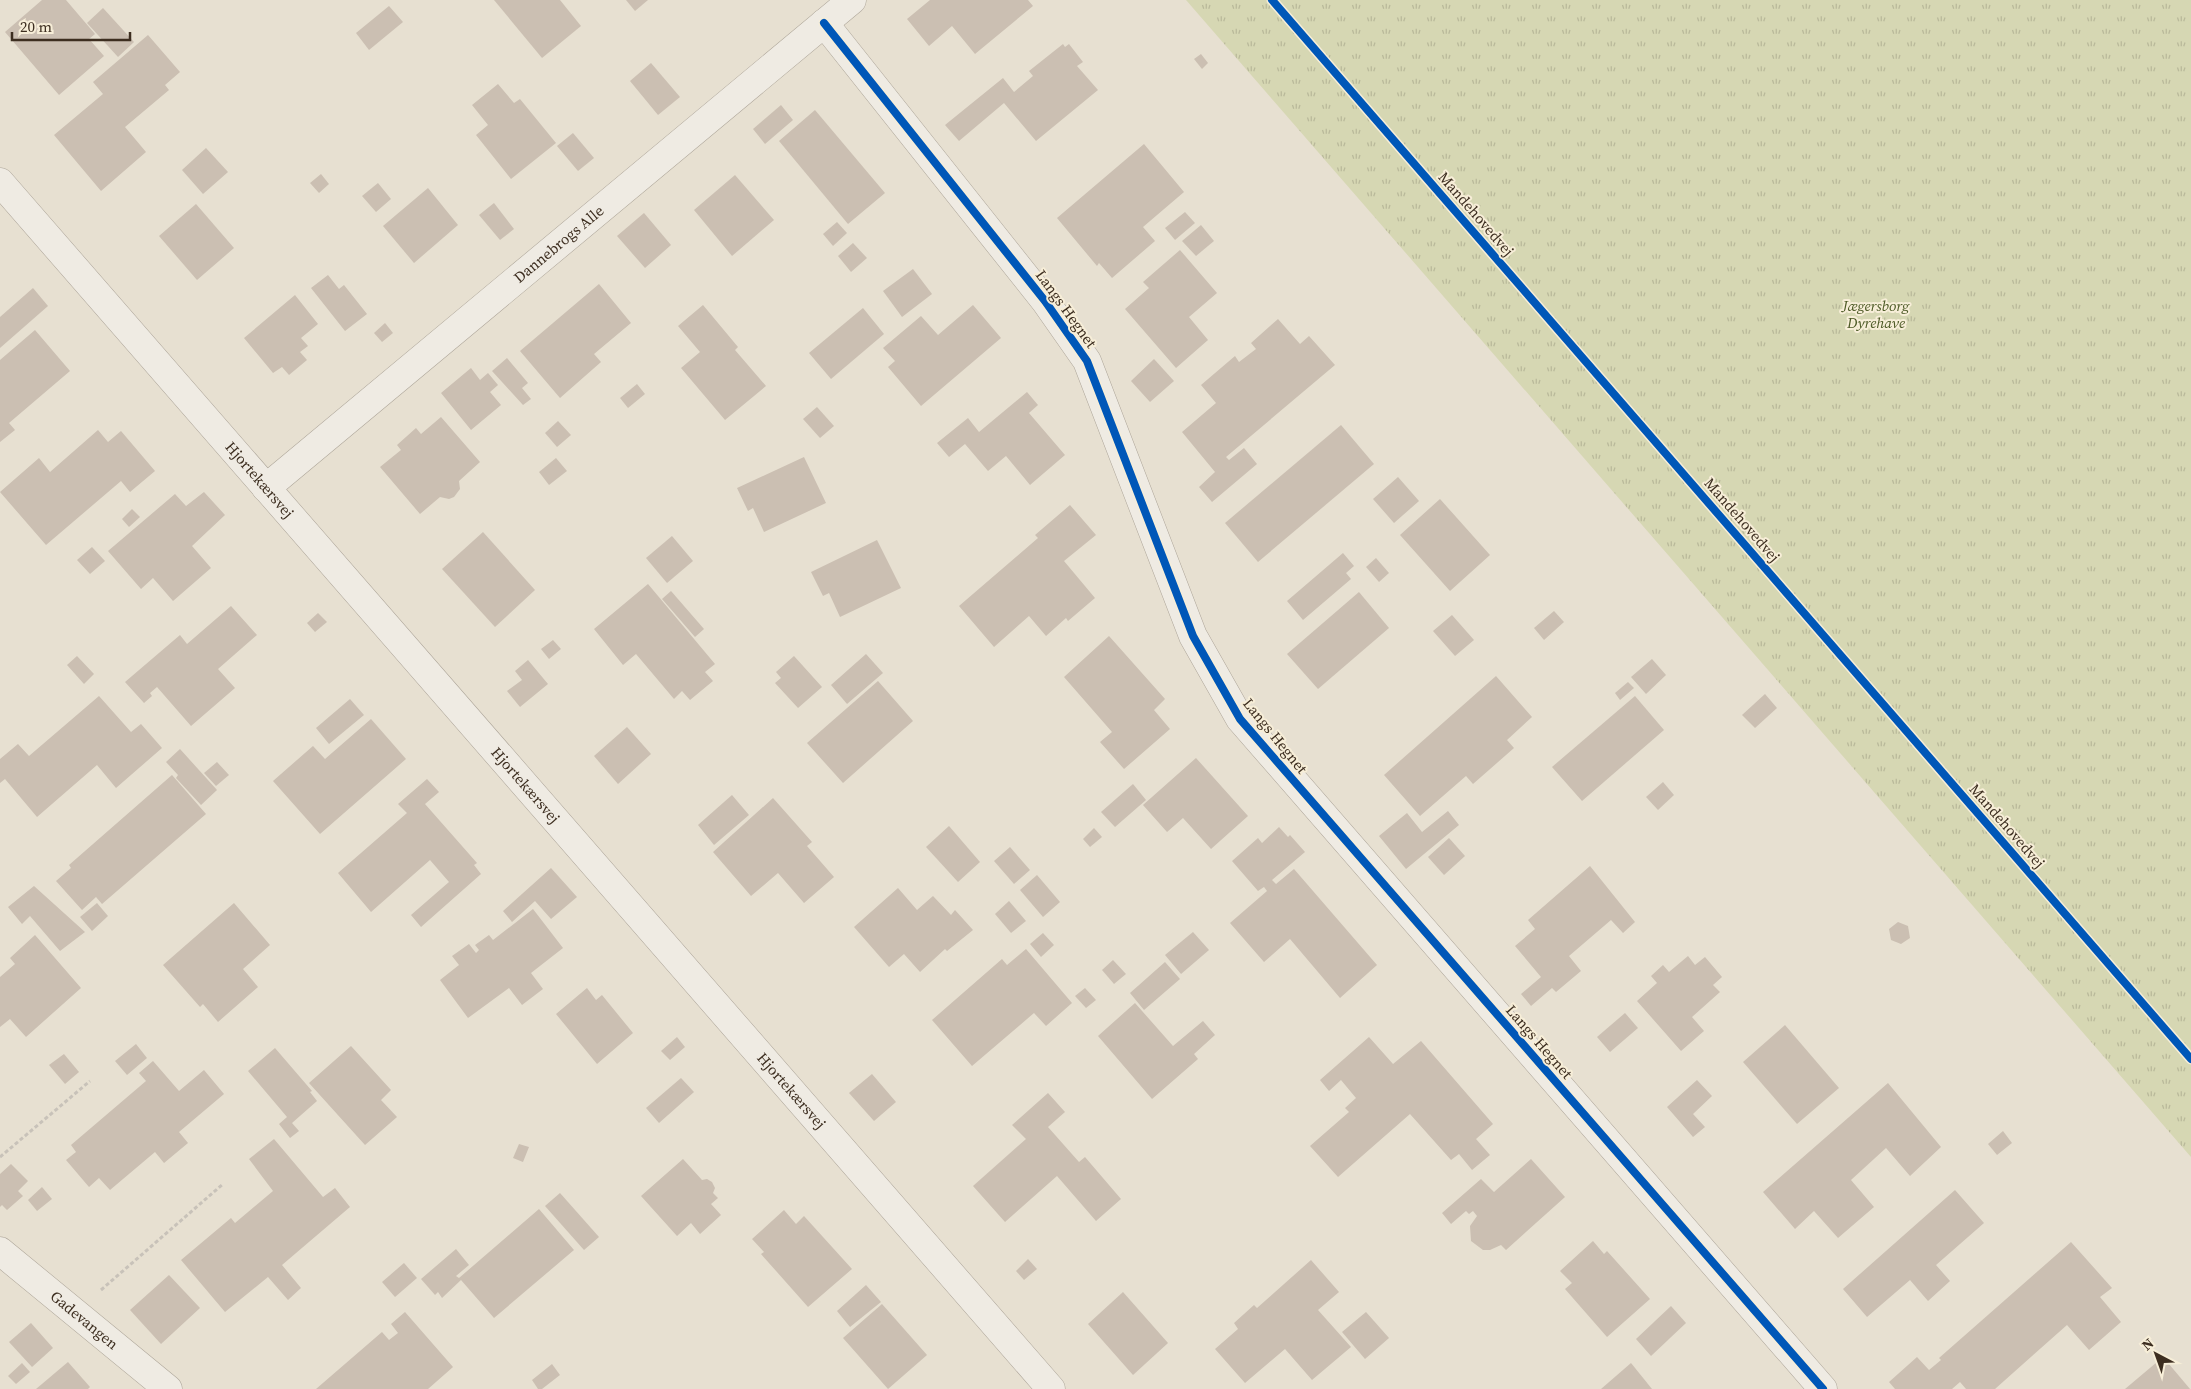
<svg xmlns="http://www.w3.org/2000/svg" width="2191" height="1389" font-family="'Source Serif 4',serif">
<defs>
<pattern id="park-tufts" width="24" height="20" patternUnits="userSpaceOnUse" patternTransform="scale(1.25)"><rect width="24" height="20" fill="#d6d7b3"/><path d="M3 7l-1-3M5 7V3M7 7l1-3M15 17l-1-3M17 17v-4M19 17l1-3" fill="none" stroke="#b9b99a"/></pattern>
</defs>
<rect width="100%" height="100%" fill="#e7e0d1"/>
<path fill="url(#park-tufts)" d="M1186 0H2191V1157Z"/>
<g fill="#cbbfb2">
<path d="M42 0H66L95 34 89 39 104 56 59 95 5 32Z"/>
<path d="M494 0H560L581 26 542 58Z"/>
<path d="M626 0H648L635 11Z"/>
<path d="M930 0H1028L1033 6 975 54 952 26 929 46 907 19Z"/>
<path d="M389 6 403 22 369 50 356 33Z"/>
<path d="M103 8 134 42 118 57 87 23Z"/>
<path d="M148 35 180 72 165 85 169 90 125 127 146 152 101 191 54 135 103 94 93 82Z"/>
<path d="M1063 44 1065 47 1069 44 1083 62 1077 66 1098 90 1036 141 1004 103 959 141 945 125 1003 78 1014 92 1033 76 1029 71Z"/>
<path d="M1201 54 1208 63 1202 69 1194 59Z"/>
<path d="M651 63 680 97 658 115 630 81Z"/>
<path d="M498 84 514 103 520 99 556 143 511 179 476 135 488 125 472 105Z"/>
<path d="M781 105 793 120 765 144 753 129Z"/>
<path d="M815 110 885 193 848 224 779 141Z"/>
<path d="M573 133 594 158 578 171 557 146Z"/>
<path d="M1144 144 1184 192 1143 227 1155 241 1112 278 1099 263 1097 266 1057 218Z"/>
<path d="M206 148 228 172 203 194 182 170Z"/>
<path d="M321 174 329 184 319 193 310 183Z"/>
<path d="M735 175 774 220 732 256 694 210Z"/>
<path d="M378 183 391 199 376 212 362 196Z"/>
<path d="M428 188 458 225 414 263 383 226Z"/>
<path d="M494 203 514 229 500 240 479 215Z"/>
<path d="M196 204 234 248 197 280 159 236Z"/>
<path d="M1185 212 1195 223 1175 240 1165 228Z"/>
<path d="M644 213 671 245 645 268 617 236Z"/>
<path d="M837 222 847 233 833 246 823 234Z"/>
<path d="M1201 225 1214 241 1196 256 1182 241Z"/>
<path d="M853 243 867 258 851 272 838 256Z"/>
<path d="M1180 250 1217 293 1189 317 1208 340 1176 368 1125 309 1149 288 1143 282Z"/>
<path d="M913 269 932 294 902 317 883 291Z"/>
<path d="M328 275 339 289 344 285 367 314 345 331 311 288Z"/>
<path d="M599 284 631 323 594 354 601 362 560 398 520 351Z"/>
<path d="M33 288 48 306 0 348V317Z"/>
<path d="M295 295 318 324 301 338 308 346 300 352 307 360 289 375 282 367 273 373 244 338Z"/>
<path d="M703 305 738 347 735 350 766 386 725 420 681 368 700 352 678 326Z"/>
<path d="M973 305 1001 338 921 406 888 367 895 361 883 348 921 316 938 335Z"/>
<path d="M863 308 884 334 831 379 809 353Z"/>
<path d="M1278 319 1300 344 1309 336 1335 365 1226 457 1229 460 1244 448 1257 464 1212 502 1199 487 1215 472 1182 432 1216 403 1201 385 1235 356 1239 362 1256 349 1251 343Z"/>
<path d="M385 323 393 333 382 342 374 333Z"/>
<path d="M35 330 70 371 9 423 15 430 0 442V360Z"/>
<path d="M507 358 528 383 522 388 531 399 523 405 492 371Z"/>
<path d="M1154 359 1174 381 1150 402 1131 381Z"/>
<path d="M471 368 480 380 488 373 498 385 490 392 501 405 471 430 441 393Z"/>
<path d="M637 384 645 394 628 408 620 398Z"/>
<path d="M1027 392 1038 405 1029 413 1065 455 1030 485 1006 456 988 471 965 444 949 457 937 443 968 418 979 432Z"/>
<path d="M817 407 834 426 820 438 803 419Z"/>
<path d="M441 417 480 462 459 481 460 489 454 497 449 499 440 497 420 514 380 467 401 450 397 445 416 428 421 434Z"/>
<path d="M558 421 571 435 557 447 545 433Z"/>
<path d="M1341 425 1374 464 1258 562 1225 523Z"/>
<path d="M98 430 108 442 121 431 155 471 130 492 121 481 46 545 0 492 39 458 50 472Z"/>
<path d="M804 457 826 503 764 532 753 508 748 511 737 488Z"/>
<path d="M556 458 567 471 549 485 539 472Z"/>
<path d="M1398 477 1419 501 1394 523 1373 499Z"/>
<path d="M204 492 225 515 192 546 211 568 173 601 153 578 141 589 108 551 175 494 186 506Z"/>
<path d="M1440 499 1490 555 1450 591 1400 535Z"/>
<path d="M1070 505 1096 535 1064 561 1095 598 1068 621 1066 618 1046 636 1029 616 994 647 959 606 1038 538 1035 535Z"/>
<path d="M132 509 140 517 129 527 122 519Z"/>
<path d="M483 532 535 590 495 627 442 569Z"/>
<path d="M672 536 693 561 667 583 646 558Z"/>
<path d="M877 540 901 588 840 617 829 593 823 596 811 572Z"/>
<path d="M92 547 105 561 90 574 77 560Z"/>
<path d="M1343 553 1354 566 1346 573 1351 579 1303 620 1287 601Z"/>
<path d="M1376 558 1389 573 1379 582 1366 567Z"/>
<path d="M648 584 715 664 705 672 713 681 690 700 682 691 674 699 636 654 623 665 594 629Z"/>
<path d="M671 591 704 629 695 637 662 599Z"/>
<path d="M1359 592 1389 628 1318 689 1287 654Z"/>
<path d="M231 606 257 635 218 669 235 688 191 726 157 687 150 693 152 696 144 703 125 682 180 635 187 644Z"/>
<path d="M1554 611 1564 622 1544 640 1534 628Z"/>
<path d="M318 613 327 622 315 632 307 623Z"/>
<path d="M1452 615 1474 640 1455 656 1433 631Z"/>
<path d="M1109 636 1165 699 1154 710 1170 729 1124 769 1100 742 1112 732 1064 677Z"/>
<path d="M553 640 561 649 549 659 541 649Z"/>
<path d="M866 654 883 673 847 704 831 685Z"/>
<path d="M77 656 94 674 84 684 67 665Z"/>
<path d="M794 656 822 687 798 708 775 683 781 678 776 672Z"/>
<path d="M1652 659 1666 675 1646 694 1631 677Z"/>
<path d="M528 660 548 684 520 707 507 691 522 680 515 671Z"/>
<path d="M1496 676 1532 717 1507 740 1514 748 1473 784 1466 776 1420 816 1384 775Z"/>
<path d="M878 681 913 721 843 783 807 743Z"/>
<path d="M1628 682 1634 688 1620 700 1615 693Z"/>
<path d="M1765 694 1777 708 1755 728 1742 715Z"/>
<path d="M99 696 131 732 141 724 162 748 116 788 97 765 37 817 5 779 0 783V759L18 744 29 756Z"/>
<path d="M1635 696 1664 730 1582 801 1552 767Z"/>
<path d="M350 699 364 715 329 744 316 728Z"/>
<path d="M371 719 406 759 320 834 273 781 313 746 325 759Z"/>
<path d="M627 727 651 754 618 784 594 756Z"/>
<path d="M180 749 217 790 201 805 176 778 178 775 166 762Z"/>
<path d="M1196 758 1248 816 1211 849 1183 818 1167 832 1143 805Z"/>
<path d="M217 762 229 775 216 786 204 773Z"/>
<path d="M172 775 206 814 102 904 96 897 82 910 56 881 71 868 69 865Z"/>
<path d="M427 779 439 792 425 804 477 863 474 865 481 874 421 927 411 915 449 882 430 860 371 912 338 873 407 813 398 804Z"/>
<path d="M1663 782 1674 795 1658 810 1646 797Z"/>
<path d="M1133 784 1146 800 1115 827 1101 812Z"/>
<path d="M732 795 749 815 714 845 698 825Z"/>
<path d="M773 798 812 842 807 846 834 877 804 903 778 873 751 896 713 852Z"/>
<path d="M1448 811 1459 825 1406 869 1379 836 1407 813 1422 832Z"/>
<path d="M949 826 980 862 958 882 926 847Z"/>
<path d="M1279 827 1288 837 1290 835 1305 852 1272 880 1276 884 1294 869 1377 965 1340 998 1290 939 1264 962 1230 923 1267 891 1264 887 1258 891 1232 861 1258 838 1262 843Z"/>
<path d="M1094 828 1102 837 1090 847 1083 839Z"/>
<path d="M1449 838 1465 856 1444 875 1428 857Z"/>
<path d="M1010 847 1030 870 1014 884 994 861Z"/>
<path d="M1590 866 1635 922 1623 933 1611 920 1569 956 1581 971 1556 992 1552 988 1531 1006 1521 994 1541 977 1515 946 1535 929 1528 920Z"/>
<path d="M551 868 577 897 551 919 535 901 512 922 503 911Z"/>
<path d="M1037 875 1060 902 1043 917 1020 890Z"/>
<path d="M34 886 85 932 60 951 30 916 22 924 8 907Z"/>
<path d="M898 888 917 910 933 896 951 915 955 910 973 930 947 951 945 949 920 972 904 954 889 967 854 927Z"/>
<path d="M1009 901 1026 921 1011 933 995 914Z"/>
<path d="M97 903 108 916 92 931 80 917Z"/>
<path d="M234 903 270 945 243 969 258 987 218 1022 203 1004 200 1007 163 965Z"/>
<path d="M533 909 563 948 531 973 543 989 522 1005 509 988 468 1018 440 980 459 965 452 956 469 944 476 953 479 950 475 945 489 935 493 940Z"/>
<path d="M1898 922 1908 926 1910 938 1901 944 1891 940 1889 929Z"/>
<path d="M1193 932 1209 950 1181 974 1165 955Z"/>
<path d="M1043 933 1054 945 1041 957 1030 944Z"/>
<path d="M35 935 81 988 26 1037 10 1019 0 1027V977L15 964 10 958Z"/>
<path d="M1026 949 1072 1003 1046 1026 1034 1013 972 1066 932 1020 1002 959 1007 965Z"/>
<path d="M1688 956 1695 965 1705 957 1722 977 1713 985 1720 992 1692 1017 1704 1031 1681 1051 1637 1001 1657 983 1651 976 1663 965 1669 972Z"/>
<path d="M1113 960 1126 974 1114 984 1102 970Z"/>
<path d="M1165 962 1180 979 1144 1010 1130 993Z"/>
<path d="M587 988 596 1000 602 995 633 1033 597 1064 556 1014Z"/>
<path d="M1085 988 1096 1000 1086 1008 1075 996Z"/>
<path d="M1135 1003 1173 1046 1203 1021 1215 1035 1194 1054 1198 1059 1152 1099 1098 1036Z"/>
<path d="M1625 1013 1638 1028 1610 1052 1597 1037Z"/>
<path d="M1785 1025 1839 1088 1797 1124 1743 1062Z"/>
<path d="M677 1037 685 1047 670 1060 661 1051Z"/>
<path d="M1369 1037 1393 1064 1421 1041 1493 1124 1476 1139 1490 1155 1472 1170 1459 1154 1451 1160 1410 1114 1338 1177 1310 1146 1349 1112 1345 1108 1356 1098 1341 1080 1329 1091 1320 1080Z"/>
<path d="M136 1044 147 1058 127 1075 115 1061Z"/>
<path d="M351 1046 391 1090 381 1100 397 1117 365 1145 309 1083Z"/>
<path d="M275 1048 312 1091 310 1092 317 1101 292 1123 299 1131 290 1138 279 1124 287 1117 248 1071Z"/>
<path d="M64 1054 79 1072 65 1084 49 1065Z"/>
<path d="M153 1061 179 1091 204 1070 224 1094 179 1132 188 1143 164 1163 155 1152 110 1190 99 1178 89 1187 66 1160 76 1152 71 1145 146 1081 139 1073Z"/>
<path d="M872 1074 896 1102 874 1121 849 1093Z"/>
<path d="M681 1078 694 1092 659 1123 646 1108Z"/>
<path d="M1697 1080 1712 1096 1693 1114 1705 1127 1693 1137 1667 1107Z"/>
<path d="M1888 1083 1941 1147 1910 1176 1886 1148 1851 1180 1874 1207 1838 1238 1814 1211 1795 1229 1763 1192Z"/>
<path d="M1048 1093 1065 1112 1048 1127 1079 1162 1085 1157 1121 1199 1096 1221 1057 1176 1005 1222 973 1186 1026 1139 1012 1125Z"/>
<path d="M2003 1131 2012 1143 1997 1155 1988 1144Z"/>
<path d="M274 1139 323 1197 335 1188 350 1207 282 1265 301 1288 288 1300 268 1277 225 1312 181 1260 231 1218 235 1223 273 1191 249 1159Z"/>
<path d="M519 1144 529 1147 523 1162 513 1158Z"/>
<path d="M683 1159 702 1180 707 1179 712 1182 715 1188 713 1193 718 1198 711 1204 721 1215 700 1234 691 1223 677 1236 641 1196Z"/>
<path d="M1531 1159 1565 1197 1506 1250 1501 1245 1490 1250H1483L1471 1241 1470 1226 1477 1216 1473 1211 1469 1214 1466 1211 1451 1224 1442 1213 1481 1179 1494 1192Z"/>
<path d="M11 1164 28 1181 18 1191 23 1196 7 1210 2 1205 0 1207V1174Z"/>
<path d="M42 1187 52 1199 37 1211 28 1200Z"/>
<path d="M1955 1190 1984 1223 1936 1265 1950 1281 1928 1301 1910 1280 1867 1317 1843 1289Z"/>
<path d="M560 1193 599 1237 584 1250 545 1206Z"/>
<path d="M539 1209 574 1250 494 1318 461 1280 442 1298 438 1292 435 1295 421 1279 456 1249 469 1265 456 1276 459 1278Z"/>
<path d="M784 1210 796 1224 804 1216 852 1269 808 1307 761 1254 764 1252 752 1239Z"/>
<path d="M1593 1241 1604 1254 1607 1251 1650 1299 1607 1337 1565 1289 1572 1283 1560 1271Z"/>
<path d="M2071 1242 2112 1288 2100 1297 2121 1322 2089 1350 2067 1325 1995 1389H1966L1960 1382 1952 1389H1895L1889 1382 1917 1357 1929 1370 1941 1360 1939 1358Z"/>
<path d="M1028 1259 1037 1269 1024 1280 1016 1271Z"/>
<path d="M1311 1260 1339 1292 1318 1310 1351 1347 1312 1380 1285 1349 1245 1383 1215 1349 1238 1329 1234 1323 1254 1305 1257 1308Z"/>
<path d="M404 1263 417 1278 395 1297 382 1282Z"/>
<path d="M169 1275 200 1308 161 1344 130 1310Z"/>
<path d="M866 1285 881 1302 850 1327 837 1311Z"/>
<path d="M1123 1292 1168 1343 1133 1375 1088 1324Z"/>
<path d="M882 1304 927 1355 888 1389 843 1338Z"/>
<path d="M1671 1306 1686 1323 1651 1356 1636 1339Z"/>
<path d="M405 1312 453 1367 428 1389H316L382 1332 389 1340 398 1333 391 1324Z"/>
<path d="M1366 1312 1389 1338 1365 1359 1342 1332Z"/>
<path d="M31 1323 53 1348 32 1367 9 1342Z"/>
<path d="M2163 1357 2190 1389H2125Z"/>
<path d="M68 1362 90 1387 88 1389H36Z"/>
<path d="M22 1363 30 1372 16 1384 8 1376Z"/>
<path d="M1631 1363 1652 1389H1601Z"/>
<path d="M552 1364 560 1375 542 1389H538L532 1380Z"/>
</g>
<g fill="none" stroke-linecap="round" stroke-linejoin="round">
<defs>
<g id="minor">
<path d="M824 23 1045 301 1087 361 1193 636 1240 719 1823 1389"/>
<path id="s1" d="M0 182 1051 1389"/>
<path id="s2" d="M266 488 852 0"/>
<path id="s3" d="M0 1251 168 1389"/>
</g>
</defs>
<use href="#minor" stroke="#ada599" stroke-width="29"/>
<g stroke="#c8c2b9" stroke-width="3" stroke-dasharray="4 2.5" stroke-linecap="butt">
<path d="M0 1157 90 1081"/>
<path d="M101 1290 223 1184"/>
</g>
<use href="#minor" stroke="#efebe3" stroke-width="28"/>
<defs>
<g id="cycleway">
<path d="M1272 0 2191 1059"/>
<path d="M824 23 1045 301 1087 361 1193 636 1240 719 1823 1389"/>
</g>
</defs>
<use href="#cycleway" stroke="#f7eed8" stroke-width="11"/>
<use href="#cycleway" stroke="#0057b8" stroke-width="8"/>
</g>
<g text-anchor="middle" stroke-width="4" stroke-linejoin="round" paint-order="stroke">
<g font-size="15" fill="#3d2e20" stroke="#f7eed8">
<text transform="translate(1476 214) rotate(49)" y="5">Mandehovedvej</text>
<text dy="5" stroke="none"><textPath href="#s2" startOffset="381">Dannebrogs Alle</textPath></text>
<text transform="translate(1066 309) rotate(54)" y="5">Langs Hegnet</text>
<text dy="5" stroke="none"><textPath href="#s1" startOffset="395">Hjortekærsvej</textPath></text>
<text transform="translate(1742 520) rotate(49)" y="5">Mandehovedvej</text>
<text transform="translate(1275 736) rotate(51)" y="5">Langs Hegnet</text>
<text dy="5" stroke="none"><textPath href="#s1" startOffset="800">Hjortekærsvej</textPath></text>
<text transform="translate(2007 826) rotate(49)" y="5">Mandehovedvej</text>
<text transform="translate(1539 1042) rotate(49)" y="5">Langs Hegnet</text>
<text dy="5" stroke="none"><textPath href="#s1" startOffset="1205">Hjortekærsvej</textPath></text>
<text dy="5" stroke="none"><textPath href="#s3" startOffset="109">Gadevangen</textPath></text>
</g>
<g font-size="15" font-style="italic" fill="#4d5a26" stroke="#f7eed8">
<text x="1876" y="311">Jægersborg<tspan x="1876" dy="17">Dyrehave</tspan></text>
</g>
</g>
<g transform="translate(2156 1354) rotate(319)" stroke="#f7eed8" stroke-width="4" paint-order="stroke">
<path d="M0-4L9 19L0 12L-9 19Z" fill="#3d2e20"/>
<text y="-8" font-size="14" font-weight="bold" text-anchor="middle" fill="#3d2e20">N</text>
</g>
<path d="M12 32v8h118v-8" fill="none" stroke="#3d2e20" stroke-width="2.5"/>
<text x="20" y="32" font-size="15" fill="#3d2e20" stroke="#f7eed8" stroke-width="4" paint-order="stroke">20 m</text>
</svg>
